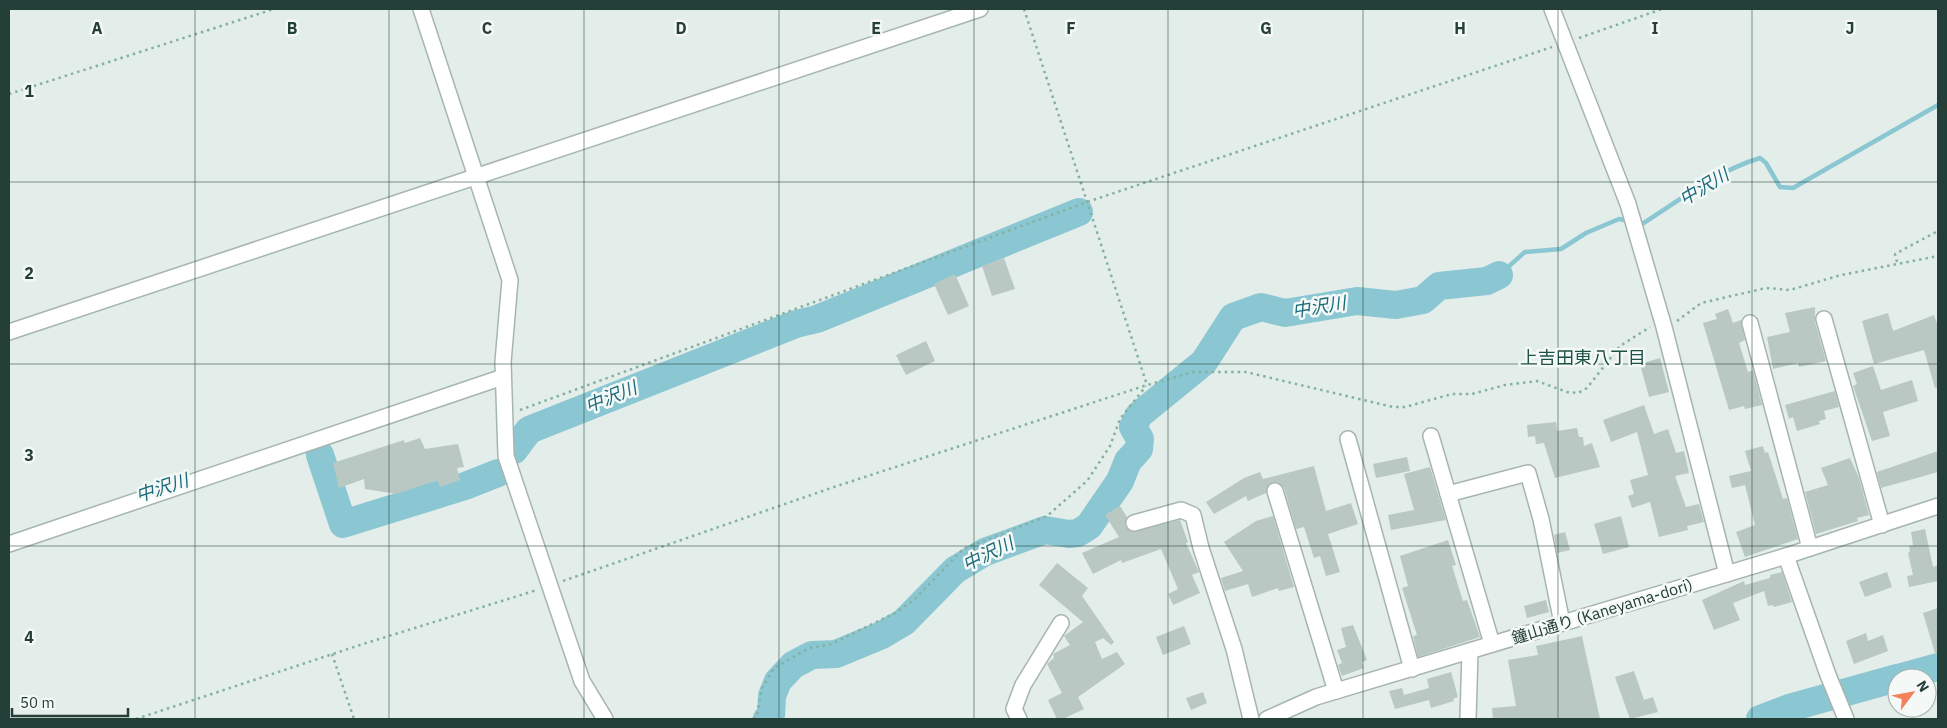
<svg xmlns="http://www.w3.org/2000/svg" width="1947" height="728" font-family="'IBM Plex Sans','Noto Sans JP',sans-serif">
<rect width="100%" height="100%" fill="#e3ede9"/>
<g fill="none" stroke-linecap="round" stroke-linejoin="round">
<g stroke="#8bc7d2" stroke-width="4.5">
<path d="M1637 223 1642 224C1680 200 1717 171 1760 158L1766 163 1780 187 1793 188 1938 105"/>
<path d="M1499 275 1525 252 1561 249 1586 233 1619 219 1629 221"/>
</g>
<g stroke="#8bc7d2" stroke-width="28">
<path d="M514 450 529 430 796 324 817 319 1079 212"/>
<path d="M320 455 343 524 465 486 498 473"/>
<path d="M1898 678 1938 667"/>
<path d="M767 719 771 715 772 696 778 681 793 665 812 655 836 654 882 635 904 622 955 570 985 552 1045 530 1069 534 1078 533 1089 526 1120 481 1128 461 1139 449 1140 439 1133 427 1139 415 1204 362 1233 317 1261 307 1285 313 1357 301 1396 305 1423 300 1439 286 1487 281 1499 275"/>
<path d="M1760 719 1789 708 1897 678"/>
</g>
</g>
<g fill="#b9c8c2">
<path d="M1004 258 1015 289 992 296 982 266Z"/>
<path d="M955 274 969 306 948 315 934 284Z"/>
<path d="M1815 307V322L1826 361 1799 367 1798 363 1773 369 1767 337 1790 332 1785 313Z"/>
<path d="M1728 309 1733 323 1741 320 1745 340 1739 343 1748 372 1753 370 1762 405 1745 409 1744 406 1729 410 1703 323 1717 319 1715 314Z"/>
<path d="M1888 313 1893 331 1934 315 1938 326V387L1935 388 1924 350 1874 364 1862 321Z"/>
<path d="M926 341 935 361 906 375 896 355Z"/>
<path d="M1660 358 1669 392 1649 397 1640 364Z"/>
<path d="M1873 366 1881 390 1912 380 1918 401 1883 412 1890 436 1872 441 1853 386 1857 384 1853 373Z"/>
<path d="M1835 391 1839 407 1824 411 1826 419 1819 421 1820 424 1797 431 1793 417 1789 419 1785 405Z"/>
<path d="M1644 405 1654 434 1668 429 1676 453 1684 451 1689 473 1675 476 1686 507 1699 504 1704 522 1687 526 1688 530 1659 537 1650 502 1632 508 1628 496 1634 494 1630 480 1648 475 1637 432 1611 442 1603 420Z"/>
<path d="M1556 422 1557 431 1577 428 1579 437H1583L1584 446 1592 443 1600 467 1555 478 1544 443 1536 444 1535 436 1528 437 1527 425Z"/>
<path d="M420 438 425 449 458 444 464 467 457 468 460 480 440 487 437 480 397 494 365 489 364 479 339 488 333 463 404 440 405 443Z"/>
<path d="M1763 446 1765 453 1768 452 1783 499 1787 498 1798 539 1745 557 1736 532 1755 525 1745 485 1732 488 1729 476 1751 471 1745 451Z"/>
<path d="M1938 451V472L1881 488 1877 472Z"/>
<path d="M1407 457 1410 471 1376 478 1373 464Z"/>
<path d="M1850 458 1859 478 1869 515 1857 518 1858 521 1816 534 1805 492 1828 485 1821 468Z"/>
<path d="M1314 466 1326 511 1351 503 1358 524 1328 534 1340 572 1326 576 1320 556 1314 558 1304 527 1296 529 1284 488 1278 482 1269 484 1266 493 1248 501 1246 496 1214 514 1206 502 1244 478 1260 472 1263 479Z"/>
<path d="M1430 467 1446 520 1391 530 1388 515 1414 510 1404 474Z"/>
<path d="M1120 506 1127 517 1125 526 1132 532 1180 520 1188 542 1186 543 1199 572 1192 575 1200 593 1173 605 1168 594 1178 589 1161 549 1122 563 1121 560 1093 574 1082 553 1119 537 1105 515Z"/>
<path d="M1273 516 1294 587 1279 591 1278 588 1252 597 1248 584 1225 591 1221 578 1243 571 1224 542 1256 521Z"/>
<path d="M1621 516 1629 547 1603 554 1594 524Z"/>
<path d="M1925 529 1933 567 1938 565V581L1909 587 1907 576 1913 575 1908 553 1910 552 1909 546 1913 545 1911 532Z"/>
<path d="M1565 532 1570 550 1557 553 1554 535Z"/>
<path d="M1448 540 1456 565 1452 566 1463 601 1467 600 1480 637 1418 657 1413 636 1417 635 1402 588 1408 586 1400 556Z"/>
<path d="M1057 563 1088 588 1082 596 1114 642 1111 645 1103 638 1095 642 1102 659 1117 652 1125 664 1078 697 1084 709 1063 719H1057L1048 700 1062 693 1047 664 1054 658 1053 654 1070 645 1064 636 1083 622 1039 585Z"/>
<path d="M1782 572 1792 602 1774 607 1773 605 1768 606 1764 591 1733 603 1740 620 1714 630 1702 600 1744 581 1745 585 1770 578V575Z"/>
<path d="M1887 572 1892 587 1865 597 1859 582Z"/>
<path d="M1546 600 1549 612 1527 618 1524 606Z"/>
<path d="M1938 608V653H1935L1923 613Z"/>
<path d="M1353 625 1367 660 1362 662 1364 668 1342 676 1338 665 1342 663 1337 650 1346 647 1341 628Z"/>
<path d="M1184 626 1191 644 1163 655 1156 637Z"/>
<path d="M1866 633 1868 641 1883 635 1888 651 1854 664 1846 641Z"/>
<path d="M1582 636 1600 719H1493L1492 708 1516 706 1508 660 1538 655 1536 646Z"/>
<path d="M1634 671 1644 700 1653 697 1658 712 1630 719 1615 677Z"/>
<path d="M1451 672 1458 697 1453 699 1454 701 1431 708 1429 700 1395 709 1389 691 1402 688 1404 695 1429 688 1427 679Z"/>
<path d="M1203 692 1207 703 1191 710 1186 698Z"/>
</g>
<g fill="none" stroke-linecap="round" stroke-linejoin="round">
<defs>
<g id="minor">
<path d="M421 9 510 280 503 362 506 456 582 681 605 719"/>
<path d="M1552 9 1628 204 1664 327 1727 574"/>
<path d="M1824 319 1882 525"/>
<path d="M1750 323 1810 548"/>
<path d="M9 332 980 9"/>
<path d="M1431 436 1492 644"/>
<path d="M1348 439 1412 669"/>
<path d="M1275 491 1336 691"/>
<path d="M1448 494 1528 473 1541 519 1562 623"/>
<path d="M1134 523 1181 510 1193 515 1201 548 1234 649 1251 719"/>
<path d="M9 544 503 377"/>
<path d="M1786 556 1828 675 1846 719"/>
<path d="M1019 719 1014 709 1023 685 1061 623"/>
<path d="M1267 719 1316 697 1786 556 1938 506"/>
<path d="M1468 719 1470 651"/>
</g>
</defs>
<use href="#minor" stroke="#a6b5b0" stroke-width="18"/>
<g stroke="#84b1a3" stroke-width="2.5" stroke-dasharray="2.5 4" stroke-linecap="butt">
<path d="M1024 9 1147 385"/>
<path d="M1579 38 1662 9"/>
<path d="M9 94 274 9"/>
<path d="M1897 262 1895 254 1938 231"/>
<path d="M1677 321 1701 303 1766 288 1790 290 1841 275 1938 256"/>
<path d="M520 410 1087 202 1552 47"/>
<path d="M563 581 834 487 1147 385 1193 372H1246L1393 407H1405L1452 394H1472L1505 385 1537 381 1567 392 1578 393 1587 388 1620 346 1650 327"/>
<path d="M332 654 354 719"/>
<path d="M136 719 360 645 537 590"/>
<path d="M753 719 757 715 762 688 774 668 809 648 829 645 895 613 915 599 963 549 1047 516 1087 481 1110 446 1120 419 1146 386"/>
</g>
<use href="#minor" stroke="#fff" stroke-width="15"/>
</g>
<path fill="none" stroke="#233f37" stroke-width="1" stroke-opacity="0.55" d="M195 9V719M389 9V719M584 9V719M779 9V719M974 9V719M1168 9V719M1363 9V719M1558 9V719M1752 9V719M9 182H1938M9 364H1938M9 546H1938"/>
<g text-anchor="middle" stroke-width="5" stroke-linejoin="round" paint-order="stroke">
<g font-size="16" fill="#233f37" stroke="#f4f9f7">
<text transform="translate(1602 611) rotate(-17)" y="6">鐘山通り (Kaneyama-dori)</text>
</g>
<g font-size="18" font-style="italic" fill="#1c6b7b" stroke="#f4f9f7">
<text transform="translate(1704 187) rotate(-31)" y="6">中沢川</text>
<text transform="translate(1319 307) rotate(-9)" y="6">中沢川</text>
<text transform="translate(611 397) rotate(-22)" y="6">中沢川</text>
<text transform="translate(162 488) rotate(-18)" y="6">中沢川</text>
<text transform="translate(988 554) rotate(-26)" y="6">中沢川</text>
</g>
<g font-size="18" fill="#1e5145" stroke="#f4f9f7">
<text x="1583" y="364">上吉田東八丁目</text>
</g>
</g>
<g font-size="16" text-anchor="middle" font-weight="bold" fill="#233f37" stroke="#f4f9f7" stroke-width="5" stroke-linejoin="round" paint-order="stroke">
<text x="97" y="34">A</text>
<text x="292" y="34">B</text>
<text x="487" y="34">C</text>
<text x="681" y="34">D</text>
<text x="876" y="34">E</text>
<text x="1071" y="34">F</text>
<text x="1266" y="34">G</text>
<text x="1460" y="34">H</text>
<text x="1655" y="34">I</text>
<text x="1850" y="34">J</text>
<text x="29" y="97">1</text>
<text x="29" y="279">2</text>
<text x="29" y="461">3</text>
<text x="29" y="643">4</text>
</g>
<rect width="1947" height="728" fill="none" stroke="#233f37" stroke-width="20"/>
<g transform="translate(1912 693) rotate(58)"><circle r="24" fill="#f4f9f7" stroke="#a0afaa"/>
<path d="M0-4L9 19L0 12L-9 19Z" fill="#f2815c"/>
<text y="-8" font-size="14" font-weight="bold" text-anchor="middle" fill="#233f37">N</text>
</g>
<path d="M12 708v8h116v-8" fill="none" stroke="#233f37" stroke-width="2.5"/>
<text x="20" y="708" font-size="15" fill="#233f37" stroke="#f4f9f7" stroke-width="4" paint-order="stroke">50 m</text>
</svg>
